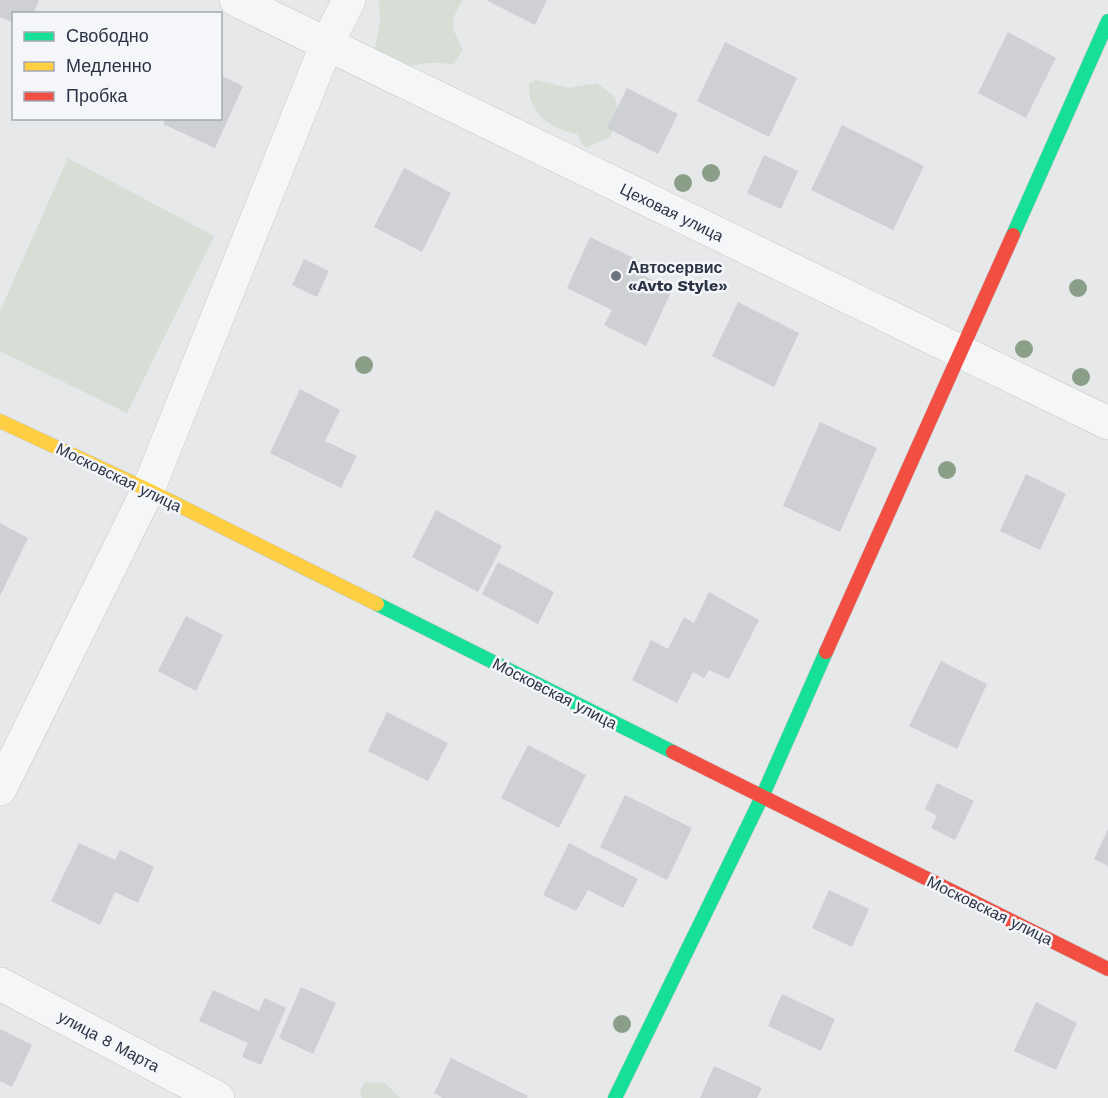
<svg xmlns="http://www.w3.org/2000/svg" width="1108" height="1098" font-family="'Work Sans',sans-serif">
<rect width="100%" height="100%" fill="#e6e8ea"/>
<g fill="#d6ded6">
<path d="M379 0H463C448 22 452 28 463 50L454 64C446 64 437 62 429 63 399 66 397 77 375 48L380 23Z"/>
<path d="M536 80 569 88 597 83 615 97 619 118 610 137 585 148 577 134C551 129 527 113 529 84Z"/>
<path d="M68 158 214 236 127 413 0 351V311Z"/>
<path d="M365 1082 385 1083 400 1098H362L360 1091Z"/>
</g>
<g fill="#ced0d3">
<path d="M0 0H39L33 14H14V23L0 17Z"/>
<path d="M486 0H547L535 25Z"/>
<path d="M1008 32 1056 58 1026 118 978 93Z"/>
<path d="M725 42 797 78 769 137 697 101Z"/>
<path d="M220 75 243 86 215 148 163 124 166 118H220Z"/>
<path d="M627 88 678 114 658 154 607 128Z"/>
<path d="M842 125 924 166 893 230 811 190Z"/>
<path d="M764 155 798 171 781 209 747 193Z"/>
<path d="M404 168 451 193 422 252 374 227Z"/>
<path d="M590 237 640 261 635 271 672 290 646 346 604 325 612 310 567 288Z"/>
<path d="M304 259 329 271 317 297 292 285Z"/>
<path d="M738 302 799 333 774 387 712 356Z"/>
<path d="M300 389 340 410 325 441 357 456 341 488 270 453Z"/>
<path d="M820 422 877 448 840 532 783 506Z"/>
<path d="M1026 474 1066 494 1040 550 1000 531Z"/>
<path d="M436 510 502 546 478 592 412 557Z"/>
<path d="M0 523 28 538 0 596Z"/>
<path d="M498 562 554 592 538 624 482 594Z"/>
<path d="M709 592 759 620 729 679 709 670 704 678 693 672 677 703 632 680 651 640 668 649 684 617 694 623Z"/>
<path d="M186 616 223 635 196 691 158 671Z"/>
<path d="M941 661 987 684 957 749 909 726Z"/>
<path d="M387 712 448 743 428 781 368 751Z"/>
<path d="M528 745 586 775 559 828 501 798Z"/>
<path d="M937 783 974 801 955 840 931 828 937 816 925 809Z"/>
<path d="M625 795 692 828 667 880 600 847Z"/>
<path d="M1108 829V866L1094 859Z"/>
<path d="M79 843 115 860 120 850 154 867 138 903 115 892 100 925 51 901Z"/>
<path d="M569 843 638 879 623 908 588 890 576 911 543 895Z"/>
<path d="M829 890 869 909 852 947 812 928Z"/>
<path d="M301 987 336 1003 313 1054 279 1038Z"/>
<path d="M213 990 259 1011 265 998 286 1008 261 1065 242 1057 248 1043 199 1021Z"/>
<path d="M782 994 835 1019 821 1051 768 1026Z"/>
<path d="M1036 1002 1077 1023 1056 1070 1014 1051Z"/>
<path d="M0 1029 32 1045 12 1087 0 1081Z"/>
<path d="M451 1058 528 1096 527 1098H443L434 1093Z"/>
<path d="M714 1066 762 1088 757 1098H700Z"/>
</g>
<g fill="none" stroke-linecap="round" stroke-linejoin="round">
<defs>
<g id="street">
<path d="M236 0 1108 423"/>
<path d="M0 789 148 490 326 46 349 0"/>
<path d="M0 984 218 1098"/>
</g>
<g id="fast">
<path d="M1013 235 1108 21"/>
<path d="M377 604 673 752"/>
<path d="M615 1098 762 797 826 652"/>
</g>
<path id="slow" d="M0 421 148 490 377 604"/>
<g id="jam">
<path d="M826 652 1013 235"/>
<path d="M673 752 1108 969"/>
</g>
</defs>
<use href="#street" stroke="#c4c6c8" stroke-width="34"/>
<use href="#fast" stroke="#c4c6c8" stroke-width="15"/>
<use href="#slow" stroke="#c4c6c8" stroke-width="15"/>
<use href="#jam" stroke="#c4c6c8" stroke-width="15"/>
<use href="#street" stroke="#f5f6f7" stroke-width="33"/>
<use href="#fast" stroke="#16e098" stroke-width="14"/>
<use href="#slow" stroke="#ffcf43" stroke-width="14"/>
<use href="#jam" stroke="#f24e42" stroke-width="14"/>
</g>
<g fill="#8a9e88">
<circle cx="711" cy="173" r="9"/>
<circle cx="683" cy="183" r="9"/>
<circle cx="1078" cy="288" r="9"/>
<circle cx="1024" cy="349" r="9"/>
<circle cx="364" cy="365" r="9"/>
<circle cx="1081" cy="377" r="9"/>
<circle cx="947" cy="470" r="9"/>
<circle cx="622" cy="1024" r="9"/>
</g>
<circle fill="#6c737f" stroke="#f4f6f9" stroke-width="2" cx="616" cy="276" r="6"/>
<g text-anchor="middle" stroke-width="5" stroke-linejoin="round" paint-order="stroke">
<g font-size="16" fill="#2b3445" stroke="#f4f6f9">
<text transform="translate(672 212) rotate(26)" y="6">Цеховая улица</text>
<text transform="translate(119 477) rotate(26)" y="6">Московская улица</text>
<text transform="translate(555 693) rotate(27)" y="6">Московская улица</text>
<text transform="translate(990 910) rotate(26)" y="6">Московская улица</text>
<text transform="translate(109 1041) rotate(28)" y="6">улица 8 Марта</text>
</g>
<g font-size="16" font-weight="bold" fill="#2b3445" stroke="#f4f6f9" text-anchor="start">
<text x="628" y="273">Автосервис<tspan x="628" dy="18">«Avto Style»</tspan></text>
</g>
</g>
<rect x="12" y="12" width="210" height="108" fill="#f4f6f9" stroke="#a4a8b1" stroke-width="1.5"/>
<rect x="24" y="32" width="30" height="9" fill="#16e098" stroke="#a4a8b1" stroke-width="1.5"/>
<text x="66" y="42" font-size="18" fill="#2b3445">Свободно</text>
<rect x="24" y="62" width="30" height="9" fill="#ffcf43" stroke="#a4a8b1" stroke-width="1.5"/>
<text x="66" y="72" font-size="18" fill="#2b3445">Медленно</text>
<rect x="24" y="92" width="30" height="9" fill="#f24e42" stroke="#a4a8b1" stroke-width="1.5"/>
<text x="66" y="102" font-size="18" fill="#2b3445">Пробка</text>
</svg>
